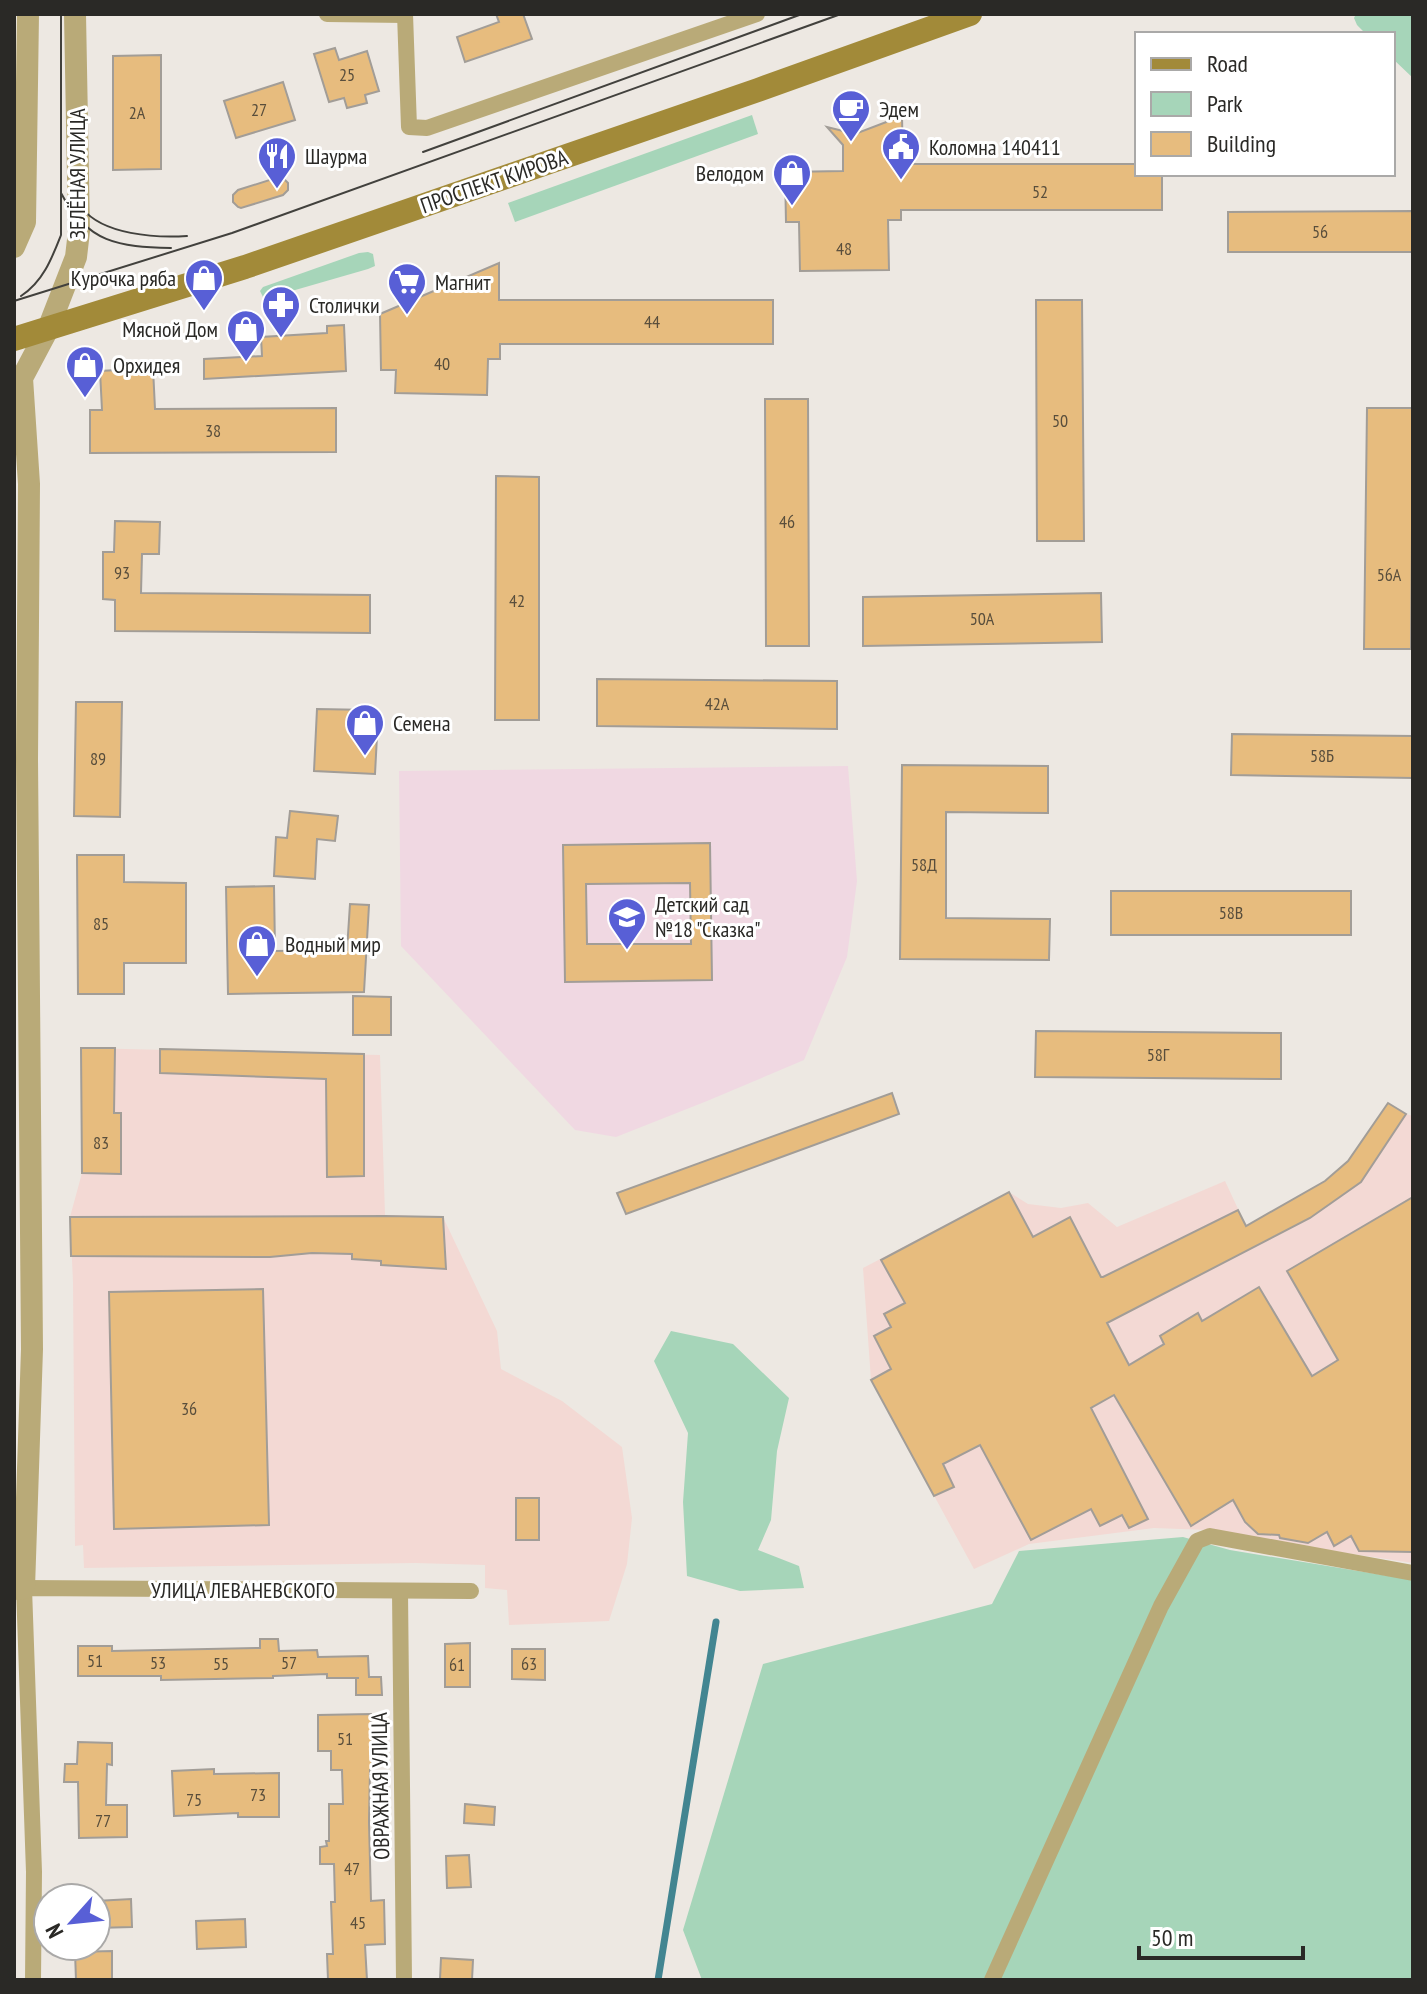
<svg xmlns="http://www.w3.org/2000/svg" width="1427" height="1994" font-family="'PT Sans Narrow',sans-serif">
<rect width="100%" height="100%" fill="#ede8e2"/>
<g fill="#f3d9d4">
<path d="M81 1048 380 1055 385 1215 443 1217 497 1331 501 1369 562 1401 622 1447 632 1518 627 1564 609 1621 509 1625 507 1590 485 1588V1565L415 1563 84 1568 83 1545 75 1546 73 1282 70 1217 82 1173Z"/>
<path d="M1388 1103 1406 1114 1413 1116V1563L1265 1541 1208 1530 1154 1528 1029 1544 974 1569 871 1380 863 1268 1009 1192 1028 1204 1061 1208 1088 1203 1117 1227 1225 1181 1246 1226 1325 1181 1348 1161Z"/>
</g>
<path fill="#f0d8e2" d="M848 766 857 881 847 957 804 1060 707 1101 616 1137 575 1130 401 946 399 771Z"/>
<g fill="#a6d5b9">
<path d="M1356 14H1413V78L1393 59V34H1366L1357 25 1354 18Z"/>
<path d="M752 115 758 134 515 222 508 203Z"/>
<path d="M368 252 373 254 375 266 368 269 264 299 260 291 263 287 359 253Z"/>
<path d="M671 1331 733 1344 789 1398 777 1451 771 1520 758 1550 799 1566 804 1588 740 1591 687 1576 683 1502 688 1433 654 1361Z"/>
<path d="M1183 1537 1230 1550 1413 1580V1980H702L683 1930 763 1664 992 1604 1019 1551Z"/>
</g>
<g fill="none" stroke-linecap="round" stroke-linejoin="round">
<path stroke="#428591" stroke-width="7" d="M658 1980 716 1622"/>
</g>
<g fill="#e7bc7e" stroke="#a29d97" stroke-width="2" fill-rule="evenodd">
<path d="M496 14H523L532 39 465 62 457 37 499 22Z"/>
<path d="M335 48 339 60 367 51 379 91 365 95 367 103 347 108 344 98 329 102 314 54Z"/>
<path d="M161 55V169L113 170V56Z"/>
<path d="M283 82 295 120 236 138 224 101Z"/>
<path d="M902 116 903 164H1137V174H1162V210H901V220H888L889 270 800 271 799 222H786L785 172 843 171V145L827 127 855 134Z"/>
<path d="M279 177 283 178 288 183V190L283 195 241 208 238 207 233 202V195L238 190Z"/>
<path d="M1413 211V252H1228V212Z"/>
<path d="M499 263V300H773V344H500V359H488L487 395 395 393 396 370H381L380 314Z"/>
<path d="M1036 300H1082L1084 541H1037Z"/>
<path d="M344 325 346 371 204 379V359L262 356 261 337 327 333V326Z"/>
<path d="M153 368 155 409 336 408V452L90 453V410H102L100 371Z"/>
<path d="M765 399H808L809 646H766Z"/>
<path d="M1367 408H1413L1411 649H1364Z"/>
<path d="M496 476 539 477V720H495Z"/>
<path d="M115 521 160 522 159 554H142L141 593 370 595V633L115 631V600L103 599V552H114Z"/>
<path d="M1101 593 1102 642 863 646V597Z"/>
<path d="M597 679 837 681V729L597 726Z"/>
<path d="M76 702H122L120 817 74 816Z"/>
<path d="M317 709 370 710V736H377L375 774 314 771Z"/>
<path d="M1232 734 1413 736V778L1231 775Z"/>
<path d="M902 765 1048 766V813L946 812V918L1050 919 1049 960 900 959Z"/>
<path d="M290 811 338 816 335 841 317 839 315 879 274 876 276 837 287 838Z"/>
<path d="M710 843 712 980 565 982 563 845ZM690 883 691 944H587L586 884Z"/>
<path d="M77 855H124V882L186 883V963H124V994H78Z"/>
<path d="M274 886 275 951 347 950 350 904 369 905 364 992 228 994 226 887Z"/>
<rect x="1111" y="891" width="240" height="44"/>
<path d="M353 996 391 997V1035H353Z"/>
<path d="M1036 1031 1281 1033V1079L1035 1077Z"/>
<path d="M81 1048H115L114 1113H121V1174L82 1173Z"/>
<path d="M160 1049 364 1054V1176L327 1177 326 1079 160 1073Z"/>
<path d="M892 1093 899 1114 626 1214 617 1193Z"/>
<path d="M1388 1103 1406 1114 1361 1182 1310 1218 1107 1323 1129 1365 1164 1344 1160 1336 1198 1313 1202 1321 1259 1287 1312 1376 1338 1360 1287 1271 1413 1197V1552L1359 1551 1351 1536 1334 1546 1327 1532 1308 1543 1280 1538 1279 1535 1258 1534 1245 1522 1233 1500 1191 1526 1114 1395 1091 1408 1148 1519 1129 1528 1122 1515 1100 1526 1091 1509 1031 1540 980 1445 943 1464 954 1487 934 1496 871 1380 891 1369 874 1336 891 1327 884 1314 905 1303 881 1260 1009 1192 1033 1237 1070 1217 1101 1277H1103L1238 1210 1246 1226 1325 1181 1348 1161Z"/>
<path d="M385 1216 443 1217 446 1269 381 1265V1261L352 1259V1254L312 1253 270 1257 71 1256 70 1217Z"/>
<path d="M263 1289 269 1525 114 1529 109 1292Z"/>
<rect x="516" y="1498" width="23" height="42"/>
<path d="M260 1639H278L279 1651 317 1650 318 1657 368 1656 369 1677H381L382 1695H356V1678H359H327V1674L273 1676V1678L161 1680V1676H78V1646H112V1651L260 1648Z"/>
<path d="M470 1643V1687H445V1644Z"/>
<path d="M512 1649H545V1680L512 1679Z"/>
<path d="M371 1714 372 1770H370L369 1822 371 1901 384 1900 385 1944 365 1945 367 1980H328L327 1954H333L331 1902H335L334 1864H320V1847L327 1846 326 1841H329V1804H343L342 1770H331V1751H318V1715Z"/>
<path d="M78 1742 112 1743V1765L107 1764 106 1805H127V1837L79 1838 78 1782H64L65 1764H77Z"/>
<path d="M214 1769V1774L279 1773V1817H238V1813L174 1816 172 1771Z"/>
<path d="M465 1804 495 1807 494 1825 464 1823Z"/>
<path d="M469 1855 471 1887 447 1888 446 1856Z"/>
<path d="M131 1899 132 1927 96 1928V1901Z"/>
<path d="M245 1919 246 1947 197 1949 196 1921Z"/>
<path d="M112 1951V1980H76L75 1952Z"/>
<path d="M441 1958 473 1960 472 1980 440 1979Z"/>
</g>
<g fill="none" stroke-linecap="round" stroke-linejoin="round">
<g stroke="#b9aa78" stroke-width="16">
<path d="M327 14 405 15"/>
<path d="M405 14 409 127 427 128 757 14"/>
<path d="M400 1592 404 1980"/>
<path d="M33 1980 34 1872 24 1588 471 1591"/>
<path d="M992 1980 1161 1606 1197 1541 1210 1536 1413 1573"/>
</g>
<g stroke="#b9aa78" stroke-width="22">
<path d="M14 247 25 222 28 14"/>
<path d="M14 1589 24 1588 32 1349 27 759 29 484 22 378 48 329 76 257 79 231 75 14"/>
</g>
<path stroke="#a28a39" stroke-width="24" d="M14 339 245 267 758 90 970 14"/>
<g stroke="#42413d" stroke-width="2">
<path d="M423 152 802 14"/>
<path d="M61 193C87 243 119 247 171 248"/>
<path d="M82 208C103 235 156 238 187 236"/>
<path d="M21 296C43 282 52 258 61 235V14"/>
<path d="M14 301 232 233 841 14"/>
</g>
</g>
<defs>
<symbol id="cafe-pin" viewBox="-11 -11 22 30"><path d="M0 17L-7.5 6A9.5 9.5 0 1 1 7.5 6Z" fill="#585fd6" stroke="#fff"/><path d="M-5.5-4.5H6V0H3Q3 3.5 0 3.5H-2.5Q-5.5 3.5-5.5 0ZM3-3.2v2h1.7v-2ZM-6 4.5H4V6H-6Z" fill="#fff"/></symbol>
<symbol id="civic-pin" viewBox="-11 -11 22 30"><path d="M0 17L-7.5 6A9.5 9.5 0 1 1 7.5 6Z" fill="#585fd6" stroke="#fff"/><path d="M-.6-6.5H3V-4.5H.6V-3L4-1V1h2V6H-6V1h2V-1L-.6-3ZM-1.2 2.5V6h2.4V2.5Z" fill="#fff"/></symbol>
<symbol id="restaurant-pin" viewBox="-11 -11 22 30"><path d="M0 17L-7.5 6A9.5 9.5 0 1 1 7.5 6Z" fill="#585fd6" stroke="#fff"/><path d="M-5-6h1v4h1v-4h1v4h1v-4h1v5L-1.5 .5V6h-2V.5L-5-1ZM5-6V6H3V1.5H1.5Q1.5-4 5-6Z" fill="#fff"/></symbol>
<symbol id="shop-pin" viewBox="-11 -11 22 30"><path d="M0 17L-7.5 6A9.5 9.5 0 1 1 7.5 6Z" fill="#585fd6" stroke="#fff"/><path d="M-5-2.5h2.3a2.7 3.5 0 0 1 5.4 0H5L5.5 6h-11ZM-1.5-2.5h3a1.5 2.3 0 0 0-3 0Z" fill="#fff"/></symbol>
<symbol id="supermarket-pin" viewBox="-11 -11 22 30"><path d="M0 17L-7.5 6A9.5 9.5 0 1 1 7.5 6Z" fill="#585fd6" stroke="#fff"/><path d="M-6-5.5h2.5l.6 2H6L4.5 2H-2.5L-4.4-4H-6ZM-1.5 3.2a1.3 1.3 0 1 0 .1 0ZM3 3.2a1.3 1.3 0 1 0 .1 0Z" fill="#fff"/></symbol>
<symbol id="pharmacy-pin" viewBox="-11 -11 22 30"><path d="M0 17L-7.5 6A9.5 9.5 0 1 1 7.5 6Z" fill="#585fd6" stroke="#fff"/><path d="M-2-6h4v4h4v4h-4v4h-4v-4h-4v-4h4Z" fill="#fff"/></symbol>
<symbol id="school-pin" viewBox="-11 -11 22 30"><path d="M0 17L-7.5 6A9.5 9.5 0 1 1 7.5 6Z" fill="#585fd6" stroke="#fff"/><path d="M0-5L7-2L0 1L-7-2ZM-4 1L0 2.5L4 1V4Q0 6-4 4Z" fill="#fff"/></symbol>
</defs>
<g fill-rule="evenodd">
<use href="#cafe-pin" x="829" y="87" width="44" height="60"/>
<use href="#civic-pin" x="879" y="125" width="44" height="60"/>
<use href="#restaurant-pin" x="255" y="134" width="44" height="60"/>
<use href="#shop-pin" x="770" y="151" width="44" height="60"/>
<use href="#shop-pin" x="182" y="256" width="44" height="60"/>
<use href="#supermarket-pin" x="385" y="260" width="44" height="60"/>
<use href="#pharmacy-pin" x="259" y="283" width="44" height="60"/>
<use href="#shop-pin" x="224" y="307" width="44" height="60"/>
<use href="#shop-pin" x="63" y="343" width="44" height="60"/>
<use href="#shop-pin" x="343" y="701" width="44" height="60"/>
<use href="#school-pin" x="605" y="895" width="44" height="60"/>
<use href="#shop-pin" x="235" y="922" width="44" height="60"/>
</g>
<g text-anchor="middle" stroke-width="6" stroke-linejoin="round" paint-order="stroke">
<g font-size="18" fill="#594e3c">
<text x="347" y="81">25</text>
<text x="259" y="116">27</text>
<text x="137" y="119">2А</text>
<text x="1040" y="198">52</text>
<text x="1320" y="238">56</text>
<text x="844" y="255">48</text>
<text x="652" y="328">44</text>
<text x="442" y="370">40</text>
<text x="1060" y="427">50</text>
<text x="213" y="437">38</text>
<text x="787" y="528">46</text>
<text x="122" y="579">93</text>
<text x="1389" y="581">56А</text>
<text x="517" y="607">42</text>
<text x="982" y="625">50А</text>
<text x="717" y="710">42А</text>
<text x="1322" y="762">58Б</text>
<text x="98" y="765">89</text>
<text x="924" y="871">58Д</text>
<text x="1231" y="919">58В</text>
<text x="101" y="930">85</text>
<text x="1158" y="1061">58Г</text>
<text x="101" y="1149">83</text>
<text x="189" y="1415">36</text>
<text x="95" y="1667">51</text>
<text x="158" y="1669">53</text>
<text x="289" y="1669">57</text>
<text x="221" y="1670">55</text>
<text x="529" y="1670">63</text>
<text x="457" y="1671">61</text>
<text x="345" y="1745">51</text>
<text x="258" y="1801">73</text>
<text x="194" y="1806">75</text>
<text x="103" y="1827">77</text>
<text x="352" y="1875">47</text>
<text x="358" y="1929">45</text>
</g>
<g font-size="22" fill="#2a2926" stroke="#fff" text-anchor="start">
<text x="879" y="117">Эдем</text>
<text x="929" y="155">Коломна 140411</text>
<text x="305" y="164">Шаурма</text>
<text x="764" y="181" text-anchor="end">Велодом</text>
<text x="176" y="286" text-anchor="end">Курочка ряба</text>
<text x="435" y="290">Магнит</text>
<text x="309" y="313">Столички</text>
<text x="218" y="337" text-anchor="end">Мясной Дом</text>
<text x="113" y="373">Орхидея</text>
<text x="393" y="731">Семена</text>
<text x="655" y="912">Детский сад<tspan x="655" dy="25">№18 "Сказка"</tspan></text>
<text x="285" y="952">Водный мир</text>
</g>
<g font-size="22" fill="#2a2926" stroke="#fff">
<text transform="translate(77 174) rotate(-90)" y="8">ЗЕЛЁНАЯ УЛИЦА</text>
<text transform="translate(494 181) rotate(-19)" y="8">ПРОСПЕКТ КИРОВА</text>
<text x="243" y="1598">УЛИЦА ЛЕВАНЕВСКОГО</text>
<text transform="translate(380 1786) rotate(-91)" y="8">ОВРАЖНАЯ УЛИЦА</text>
</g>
</g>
<rect width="1427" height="1994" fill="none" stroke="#2a2926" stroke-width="32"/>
<rect x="1135" y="32" width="260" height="144" fill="#ffffff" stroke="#aaa9a8" stroke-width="2"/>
<rect x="1151" y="58" width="40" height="12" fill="#a28a39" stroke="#aaa9a8" stroke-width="2"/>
<text x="1207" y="72" font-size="24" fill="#2a2926">Road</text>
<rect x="1151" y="92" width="40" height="24" fill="#a6d5b9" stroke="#aaa9a8" stroke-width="2"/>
<text x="1207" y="112" font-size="24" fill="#2a2926">Park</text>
<rect x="1151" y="132" width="40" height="24" fill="#e7bc7e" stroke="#aaa9a8" stroke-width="2"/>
<text x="1207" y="152" font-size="24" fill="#2a2926">Building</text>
<g transform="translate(72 1922) rotate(243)"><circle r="38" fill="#ffffff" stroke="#aaa9a8" stroke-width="2"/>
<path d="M0-6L14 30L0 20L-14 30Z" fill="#585fd6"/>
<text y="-12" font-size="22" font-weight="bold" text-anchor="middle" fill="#2a2926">N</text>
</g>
<path d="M1139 1946v12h164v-12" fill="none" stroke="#2a2926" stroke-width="4"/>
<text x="1151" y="1946" font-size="24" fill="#2a2926" stroke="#ffffff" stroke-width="6" paint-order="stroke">50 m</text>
</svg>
